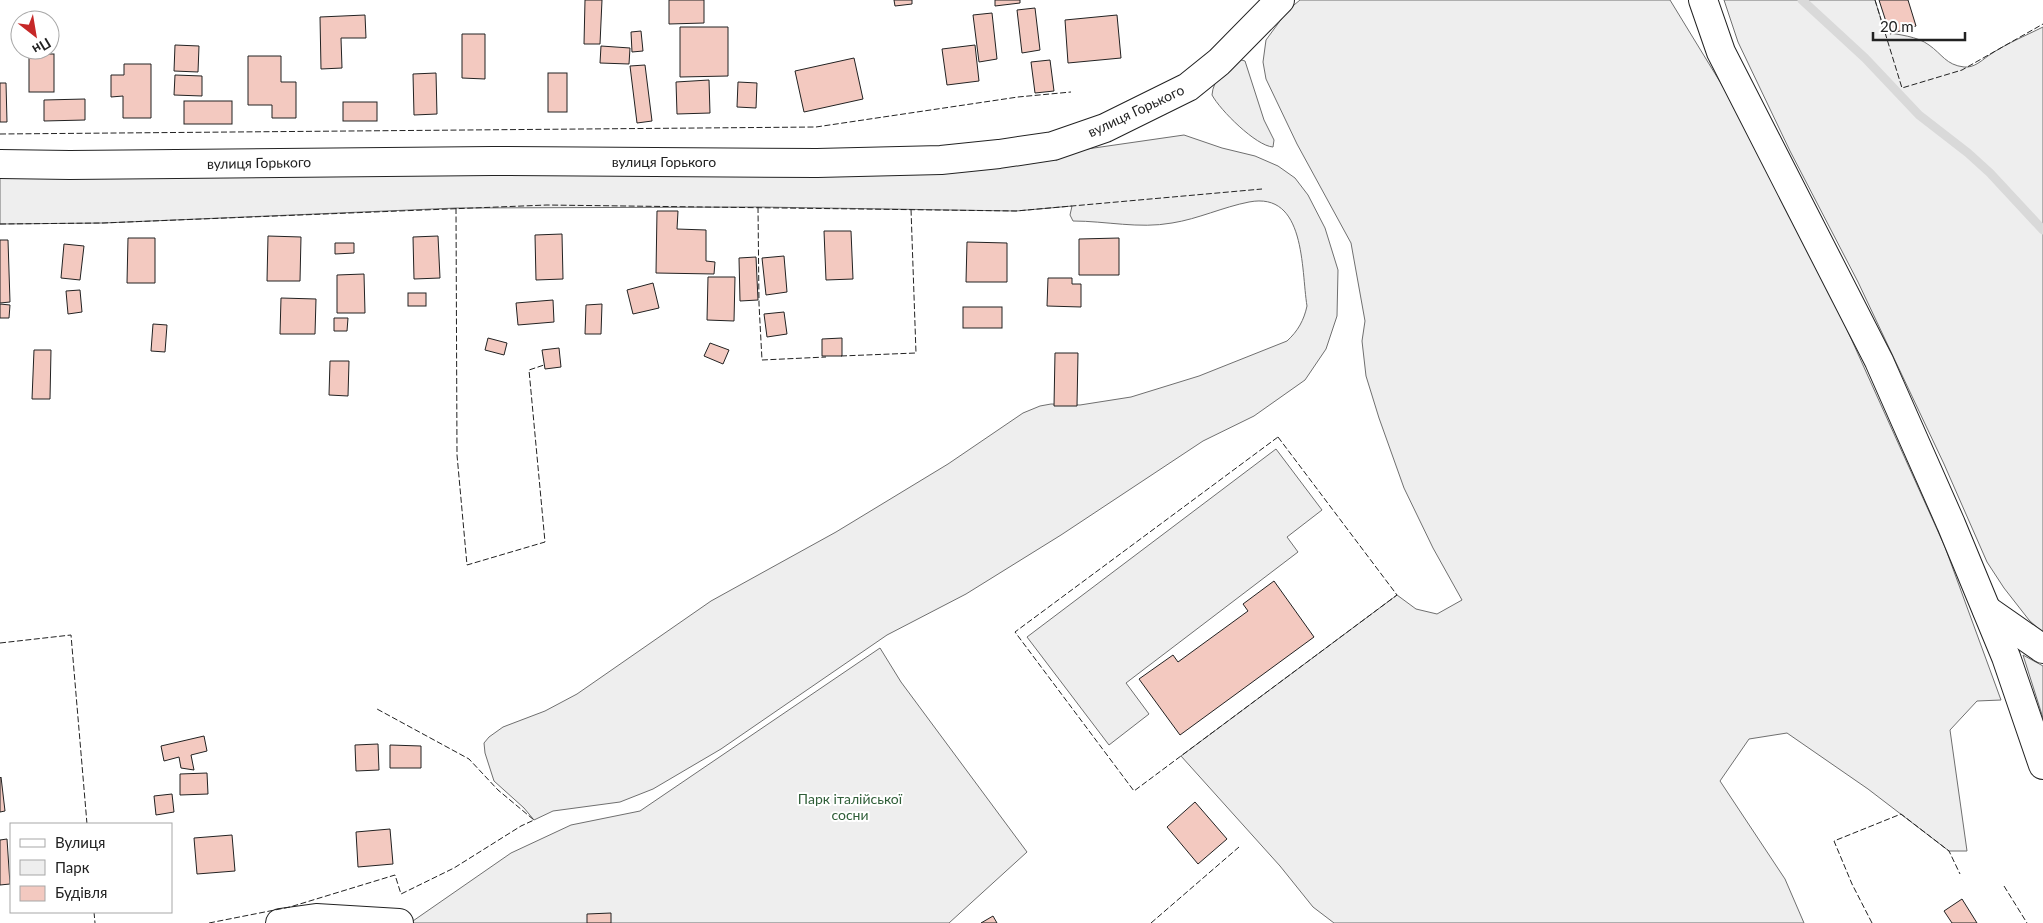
<svg xmlns="http://www.w3.org/2000/svg" width="2043" height="923" font-family="Lato,sans-serif">
<rect width="100%" height="100%" fill="#fff"/>
<g fill="#eee" stroke="#6f6f6f">
<path d="M1300 0H1670L1725 90 1840 314 1945 547 2001 700 1977 701 1950 730 1967 851H1949L1868 789 1787 733 1749 739 1720 781 1785 879 1804 923H1334L1313 907 1280 866 1181 756 1397 595 1416 609 1437 614 1462 600 1433 548 1404 488 1379 418 1366 376 1362 341 1365 321 1351 243 1297 144 1266 79 1263 62 1266 40 1288 10Z"/>
<path d="M1724 0H1875L1885 32C1899 35 1917 36 1929 45 1942 54 1946 65 1964 67 1974 68 1981 61 1988 56 2005 44 2025 36 2043 27V633L2029 620 2004 588 1987 562 1944 464 1858 282 1790 151 1738 42Z"/>
<path d="M1238 59 1245 61 1264 120 1274 140 1273 147C1256 146 1220 110 1212 95 1213 79 1226 69 1238 59Z"/>
<path d="M1184 135 1222 148 1255 156 1278 166 1295 178 1308 195 1325 228 1338 270 1337 316 1326 349 1305 380 1254 416 1203 441 1061 535 966 594 887 635 721 749 653 789 620 802 553 811 534 820 524 808 494 781 485 753 484 743 489 737 503 727 545 711 577 694 711 601 836 532 948 464 1023 413 1040 406 1051 404 1080 405 1131 397 1199 376 1287 341C1298 331 1304 320 1307 306 1301 269 1306 191 1249 202 1223 207 1198 219 1172 223 1139 229 1106 221 1073 221L1070 215 1072 206 1016 211 758 207 456 208 103 223 0 224V174L1087 149Z"/>
<path d="M1276 449 1322 510 1287 537 1298 552 1126 683 1149 714 1109 745 1027 637Z"/>
<path d="M880 648 901 682 1027 852 949 923H410L511 853 571 825 640 811Z"/>
<path d="M2023 655 2043 666V718Z"/>
</g>
<g fill="none" stroke-linecap="round" stroke-linejoin="round">
<path stroke="#d9d9d9" stroke-width="9" d="M1802 0 1865 58 1919 115 1968 153 1990 173 2043 230"/>
</g>
<g fill="#f3c9c0" stroke="#222">
<path d="M585 0H602L600 44H584Z"/>
<path d="M669 0H704V23L669 24Z"/>
<path d="M894 0H912V4L895 6Z"/>
<path d="M995 0H1020V3L995 6Z"/>
<path d="M1879 0H1908L1916 26 1890 34Z"/>
<path d="M1035 8 1040 50 1022 53 1017 10Z"/>
<path d="M992 13 997 59 979 62 973 15Z"/>
<path d="M365 15 366 38H341L342 68 321 69 320 17Z"/>
<path d="M1117 15 1121 58 1068 63 1065 20Z"/>
<path d="M680 27H728V76L680 77Z"/>
<path d="M641 31 643 51 632 52 631 32Z"/>
<path d="M462 34H485V79L462 78Z"/>
<path d="M175 45 199 46 198 72 174 71Z"/>
<path d="M975 45 979 81 947 85 942 49Z"/>
<path d="M601 46 630 48 629 64 600 63Z"/>
<rect x="29" y="54" width="25" height="38"/>
<path d="M248 56H281V82H296V118H272V105H248Z"/>
<path d="M854 58 863 99 804 112 795 71Z"/>
<path d="M1050 60 1054 91 1035 93 1031 62Z"/>
<path d="M124 64H151V118H123V96L111 97V75H124Z"/>
<path d="M645 65 652 121 637 123 630 66Z"/>
<path d="M436 73 437 114 414 115 413 74Z"/>
<rect x="548" y="73" width="19" height="39"/>
<path d="M175 75 202 76V96L174 95Z"/>
<path d="M709 80 710 113 677 114 676 82Z"/>
<path d="M738 82 757 83 756 108 737 107Z"/>
<path d="M0 83H6L7 122H0Z"/>
<path d="M85 99V120L44 121V100Z"/>
<rect x="184" y="101" width="48" height="23"/>
<rect x="343" y="102" width="34" height="19"/>
<path d="M657 211H678L677 229 706 230V261L715 262 714 274 656 273Z"/>
<path d="M824 231H851L853 279 826 280Z"/>
<path d="M562 234 563 279 536 280 535 235Z"/>
<path d="M268 236 301 237 300 281H267Z"/>
<path d="M438 236 440 278 414 279 413 237Z"/>
<path d="M128 238H155V283H127Z"/>
<path d="M1119 238V275H1079V239Z"/>
<path d="M0 240H8L10 302 0 303Z"/>
<path d="M967 242 1007 243V282H966Z"/>
<path d="M335 243H354V253L335 254Z"/>
<path d="M64 244 84 246 80 280 61 278Z"/>
<path d="M784 256 787 292 766 295 762 258Z"/>
<path d="M756 257 758 300 740 301 739 258Z"/>
<path d="M364 274 365 313H337V275Z"/>
<path d="M708 277H735L734 321 707 320Z"/>
<path d="M1048 278H1072V284H1081V307L1047 306Z"/>
<path d="M653 283 659 308 633 314 627 290Z"/>
<path d="M80 290 82 312 68 314 66 291Z"/>
<rect x="408" y="293" width="18" height="13"/>
<path d="M281 298 316 299 315 334H280Z"/>
<path d="M553 300 554 322 518 325 516 303Z"/>
<path d="M0 304 10 305 9 318H0Z"/>
<path d="M602 304 601 334H585L586 305Z"/>
<rect x="963" y="307" width="39" height="21"/>
<path d="M784 312 787 334 767 337 764 314Z"/>
<path d="M334 318H348L347 331H334Z"/>
<path d="M153 324 167 325 165 352 151 351Z"/>
<path d="M488 338 507 343 504 355 485 350Z"/>
<path d="M842 338V356H822V339Z"/>
<path d="M710 343 729 350 723 364 704 356Z"/>
<path d="M559 348 561 367 545 369 542 350Z"/>
<path d="M34 350H51L50 399H32Z"/>
<path d="M1055 353H1078L1077 406H1054Z"/>
<path d="M330 361H349L348 396 329 395Z"/>
<path d="M1274 581 1314 637 1180 735 1139 679 1173 655 1178 662 1248 611 1243 604Z"/>
<path d="M204 736 207 751 191 755 194 770 181 768 179 757 164 761 161 746Z"/>
<path d="M378 744 379 770 356 771 355 745Z"/>
<path d="M390 745 421 746V768H390Z"/>
<path d="M207 773 208 794 180 795V774Z"/>
<path d="M1 777 5 811 0 812V778Z"/>
<path d="M172 794 174 812 156 815 154 796Z"/>
<path d="M1195 802 1227 839 1198 864 1167 827Z"/>
<path d="M390 829 393 864 358 867 356 832Z"/>
<path d="M232 835 235 871 197 874 194 838Z"/>
<path d="M7 839 10 884 0 885V840Z"/>
<path d="M1962 899 1977 923H1952L1944 911Z"/>
<path d="M611 913V923H587V914Z"/>
<path d="M993 916 997 923H981Z"/>
</g>
<g fill="none" stroke-linecap="round" stroke-linejoin="round">
<defs>
<g id="minor">
<path d="M0 164 70 165 492 161 817 163 941 160 999 154 1053 146 1105 128 1188 87 1219 62 1280 0"/>
<path d="M1987 610 2043 649"/>
<path d="M280 923 316 918 399 923"/>
</g>
<path id="tertiary" d="M1703 0 1721 52 1879 361 1951 524 2006 657 2043 765"/>
</defs>
<use href="#minor" stroke="#222" stroke-width="30"/>
<use href="#tertiary" stroke="#222" stroke-width="30"/>
<use href="#minor" stroke="#fff" stroke-width="28"/>
<use href="#tertiary" stroke="#fff" stroke-width="28"/>
<g stroke="#222" stroke-width="1" stroke-dasharray="6 2.5" stroke-linecap="butt">
<path d="M1875 0 1902 88 1962 70 2043 24"/>
<path d="M0 134 816 127 1018 97 1071 92"/>
<path d="M758 207 759 304 762 360 826 357"/>
<path d="M456 208 457 455 467 565 545 542 529 370 544 365"/>
<path d="M0 224 103 223 547 205 1016 211 1262 189"/>
<path d="M841 356 916 353 911 209"/>
<path d="M1278 437 1397 595 1134 791 1015 632Z"/>
<path d="M0 643 71 635 87 824"/>
<path d="M2004 886 2027 923"/>
<path d="M94 912 95 923"/>
<path d="M209 923 290 907 395 875 401 894 454 868 521 826 534 820 498 790 469 759 377 709"/>
<path d="M1151 923 1239 847"/>
<path d="M1872 923 1852 884 1834 841 1901 814 1949 851 1960 874"/>
</g>
</g>
<g text-anchor="middle" stroke-width="4" stroke-linejoin="round" paint-order="stroke">
<g font-size="14" fill="#222" stroke="#fff">
<text transform="translate(1136 111) rotate(-25)" y="5">вулиця Горького</text>
<text x="664" y="167">вулиця Горького</text>
<text transform="translate(259 163) rotate(-1)" y="5">вулиця Горького</text>
</g>
<g font-size="14" fill="#2f5e38" stroke="#fff">
<text x="850" y="804">Парк італійської<tspan x="850" dy="16">сосни</tspan></text>
</g>
</g>
<rect x="10" y="823" width="162" height="90" fill="#ffffff" stroke="#a7a7a7"/>
<rect x="20" y="839" width="25" height="8" fill="#ffffff" stroke="#a7a7a7"/>
<text x="55" y="848" font-size="15" fill="#222222">Вулиця</text>
<rect x="20" y="860" width="25" height="15" fill="#eeeeee" stroke="#a7a7a7"/>
<text x="55" y="873" font-size="15" fill="#222222">Парк</text>
<rect x="20" y="886" width="25" height="15" fill="#f3c9c0" stroke="#a7a7a7"/>
<text x="55" y="898" font-size="15" fill="#222222">Будівля</text>
<g transform="translate(35 35) rotate(149)"><circle r="24" fill="#ffffff" stroke="#a7a7a7"/>
<path d="M0-4L9 19L0 12L-9 19Z" fill="#c62828"/>
<text y="-8" font-size="14" font-weight="bold" text-anchor="middle" fill="#222222">Пн</text>
</g>
<path d="M1873 32v8h92v-8" fill="none" stroke="#222222" stroke-width="2.5"/>
<text x="1880" y="32" font-size="15" fill="#222222" stroke="#ffffff" stroke-width="4" paint-order="stroke">20 m</text>
</svg>
